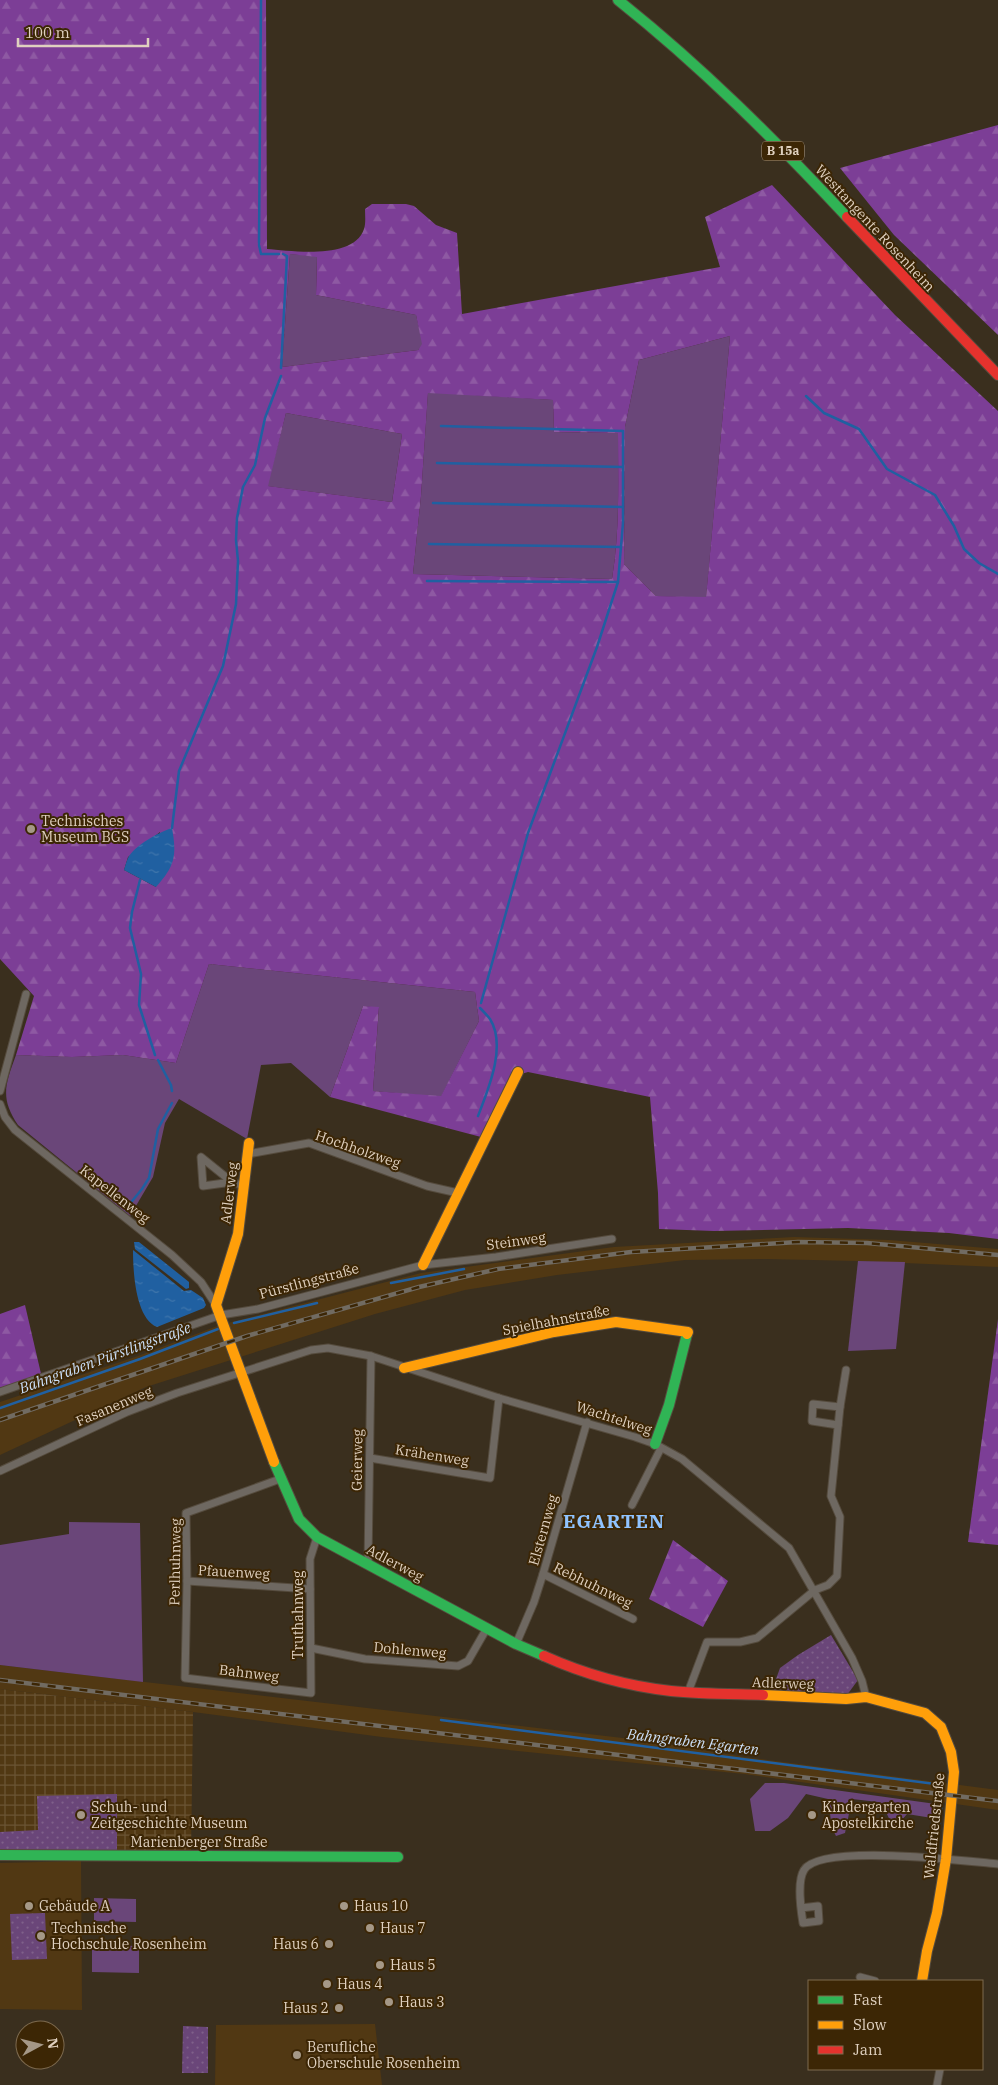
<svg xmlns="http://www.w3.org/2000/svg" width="998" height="2085" font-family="'IBM Plex Serif',serif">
<defs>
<pattern id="industrial-grid" width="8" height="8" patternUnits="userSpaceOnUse" patternTransform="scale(1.25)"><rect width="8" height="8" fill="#513813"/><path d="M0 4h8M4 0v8" fill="none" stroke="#6a5434"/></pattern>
<pattern id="forest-firs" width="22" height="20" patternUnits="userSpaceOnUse" patternTransform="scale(1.25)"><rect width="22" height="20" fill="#7c3e96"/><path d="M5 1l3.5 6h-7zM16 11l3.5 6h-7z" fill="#8e59a3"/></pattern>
<pattern id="park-dots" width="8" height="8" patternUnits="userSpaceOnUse" patternTransform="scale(1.25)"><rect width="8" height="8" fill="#6a4679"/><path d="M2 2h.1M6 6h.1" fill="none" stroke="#7f608a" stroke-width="1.8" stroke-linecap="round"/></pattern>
<pattern id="water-ripples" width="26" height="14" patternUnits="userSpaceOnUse" patternTransform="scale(1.25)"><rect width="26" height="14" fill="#2060a1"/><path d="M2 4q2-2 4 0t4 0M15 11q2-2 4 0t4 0" fill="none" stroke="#4076ac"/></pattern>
</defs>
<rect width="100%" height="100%" fill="#3a2f1e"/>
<g fill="#513813">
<path d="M794 1237 889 1240 998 1249V1267L858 1261 766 1259 685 1260 557 1275 465 1290 375 1314 146 1387 0 1455V1402L138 1356 220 1325 421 1273 614 1247Z"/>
<path d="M0 1665 648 1741 745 1757 998 1790V1810L744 1774 382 1737 193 1712 0 1689Z"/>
<path d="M81 1861 82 2010 0 2009V1863Z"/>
<path d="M375 2024 382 2085H215L216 2025Z"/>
</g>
<path fill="url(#industrial-grid)" d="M0 1689 193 1712 191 1852 0 1856Z"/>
<g fill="#6a4679">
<path d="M290 254 317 256 316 295 416 315 423 344 418 350 282 367Z"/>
<path d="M730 336 706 598 656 596 624 564 625 427 639 360Z"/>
<path d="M428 392 553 400 554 432 618 433C618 482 620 530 612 579L413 574 421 496Z"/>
<path d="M286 413 402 434 392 502 267 486Z"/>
<path d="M209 964 475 992 479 1021 441 1097 373 1091 379 1008 363 1006 330 1097 291 1063 261 1065 247 1139 179 1099 165 1123 153 1177 130 1216 18 1125C0 1098 5 1085 16 1055L72 1057 123 1055 176 1063Z"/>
<path d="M858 1261 905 1262 896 1349 848 1351Z"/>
<path d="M69 1522 140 1523 143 1682 0 1665V1545L69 1534Z"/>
<path d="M765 1783H784L936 1804 938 1816 932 1818 907 1814 894 1829 886 1812 878 1802 852 1799 845 1833 836 1836 832 1828 828 1799 806 1794 788 1818 770 1831H755L750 1799Z"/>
<path d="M94 1898 136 1899V1922L94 1921Z"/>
<path d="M92 1945 139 1946V1973L92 1972Z"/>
</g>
<g fill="url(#forest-firs)" fill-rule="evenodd">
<path d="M0 0H266L267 249C292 251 354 260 364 229 366 223 365 215 365 209L372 204H406L414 206 436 225 457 233 462 314 720 267 705 217 772 185 895 315 998 411V1239L949 1233 848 1228 714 1231 659 1229 658 1193 650 1097 528 1072 511 1077 481 1137 330 1097 363 1006 379 1007 373 1091 441 1096 479 1021 475 992 209 964 176 1063 123 1055 72 1057 16 1055 34 996 0 959ZM290 254 317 257 316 295 416 315 422 344 418 350 282 367ZM730 336 706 597 656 596 624 564 625 427 639 360ZM428 393 553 400 554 432 618 433C618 482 620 530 612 579L413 574 421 496ZM286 413 402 434 392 502 268 486ZM160 832 156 887 124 870 128 857Z"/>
<path d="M998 125V335L894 235 840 168Z"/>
<path d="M25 1305 42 1378 0 1392V1314Z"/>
<path d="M998 1319V1545L968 1542Z"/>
<path d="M673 1540 728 1581 703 1627 649 1599Z"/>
</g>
<g fill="url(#park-dots)">
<path d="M831 1635 858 1680 847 1695 771 1693 780 1668 798 1655Z"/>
<path d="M117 1794V1851L0 1850V1832L38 1830 37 1796Z"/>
<path d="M45 1913 47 1959 12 1960 10 1914Z"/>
<path d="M183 2026 208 2027V2073H182Z"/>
</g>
<g fill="url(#water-ripples)">
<path d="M172 828C177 856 175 866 156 887L124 870C125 867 126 862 128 858 134 846 159 832 172 828Z"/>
<path d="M134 1242H139L189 1282V1288L186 1289 135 1249Z"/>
<path d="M133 1250 184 1291 191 1290 203 1298 206 1305 204 1308 157 1327C135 1318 133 1270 133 1250Z"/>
</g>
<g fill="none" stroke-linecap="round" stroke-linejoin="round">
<g stroke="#2060a1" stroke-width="2.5">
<path d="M259 243 261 0"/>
<path d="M259 245 261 254H279"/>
<path d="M281 368 287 256 283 254"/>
<path d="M806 396 824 413 859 429 887 469 935 495 954 526 964 549 979 563 998 574"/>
<path d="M441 426 623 431V523L618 582 597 647 528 833 481 1003"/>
<path d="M437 463 623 467"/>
<path d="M433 503 623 507"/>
<path d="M429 544 621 547"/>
<path d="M427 581 618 582"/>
<path d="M172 828 179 771 223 666 236 604 238 561 236 540 237 518 243 487 255 465 265 418 281 376"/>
<path d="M140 880 132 912 130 928 141 974 139 1005 155 1055"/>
<path d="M158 1060 171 1085 172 1091"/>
<path d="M478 1116C488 1090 507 1046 490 1019 487 1015 483 1011 480 1008"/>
<path d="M127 1211 128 1206 142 1189 149 1178 158 1129 172 1103"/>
<path d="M391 1283 464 1269"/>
<path d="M234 1323 317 1303"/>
<path d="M0 1408 140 1359 218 1329"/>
<path d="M441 1720 943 1785"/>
<path d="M935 1851 942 1802"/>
</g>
<defs>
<g id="street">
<path d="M0 1091 26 994"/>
<path d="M0 1104 5 1117 15 1130 172 1255 201 1282 216 1305"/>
<path d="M248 1154 309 1143 427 1186 458 1193"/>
<path d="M232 1182 201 1157 203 1186 232 1182 244 1186"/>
<path d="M0 1392 221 1315 258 1309 423 1265 496 1257 612 1239"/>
<path d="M838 1425 812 1421 813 1404 840 1407"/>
<path d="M370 1458 490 1478 499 1398"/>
<path d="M0 1471 127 1412 177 1393 311 1350 328 1348 371 1356 499 1398 635 1437 655 1444 682 1459 789 1548 852 1658 862 1681 866 1697"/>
<path d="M280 1479 186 1513 187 1581 185 1678 311 1693 310 1559 317 1537"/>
<path d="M632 1505 661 1448"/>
<path d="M368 1565 371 1356"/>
<path d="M543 1574 633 1619"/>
<path d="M187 1581 310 1589"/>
<path d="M516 1644 534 1602 543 1574 587 1422"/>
<path d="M311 1648 365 1659 458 1666 468 1661 487 1628"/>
<path d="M689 1693 690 1687 707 1642H740L757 1638 815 1590 828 1585 837 1576 840 1517 831 1496 840 1407 846 1370"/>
<path d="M801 1908 818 1906 819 1921 803 1923C801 1911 797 1881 804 1870 820 1843 966 1861 998 1864"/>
<path d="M860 1977 875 1981"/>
<path d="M937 2085 940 2069"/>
</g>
<g id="fast">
<path d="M618 0C701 66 775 140 847 217"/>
<path d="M655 1444 669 1405 687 1334"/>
<path d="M274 1462 299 1519 317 1537 516 1644 544 1656"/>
<path d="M0 1855 398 1857"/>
</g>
<g id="slow">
<path d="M249 1143 238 1234 216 1305 274 1462"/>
<path d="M423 1265 518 1072"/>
<path d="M404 1368 554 1332 616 1322 688 1332 687 1334"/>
<path d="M763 1695 846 1699 866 1697 925 1713 941 1727 951 1752 954 1772 946 1859 937 1913 927 1951 922 1981"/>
</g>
<g id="jam">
<path d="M847 217 998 375"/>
<path d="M544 1656C584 1674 627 1686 671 1691 701 1694 733 1694 763 1695"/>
</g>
</defs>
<use href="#street" stroke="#554b3d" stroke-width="9"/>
<use href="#fast" stroke="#554b3d" stroke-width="12"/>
<use href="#slow" stroke="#554b3d" stroke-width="12"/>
<use href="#jam" stroke="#554b3d" stroke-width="12"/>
<use href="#street" stroke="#6e6861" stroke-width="7"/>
<use href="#fast" stroke="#30b455" stroke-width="10"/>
<use href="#slow" stroke="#ff9f0a" stroke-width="10"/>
<use href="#jam" stroke="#e5322d" stroke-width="10"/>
<defs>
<g id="rail">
<path d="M0 1420 247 1336 419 1287 498 1269 631 1252 798 1242 867 1243 998 1255"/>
<path d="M0 1680 998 1801"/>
</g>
</defs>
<use href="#rail" stroke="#716b62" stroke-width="4.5"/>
<use href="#rail" stroke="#3c2605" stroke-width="2.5" stroke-dasharray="8" stroke-linecap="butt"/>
</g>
<g fill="#a59887" stroke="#3c2605" stroke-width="2">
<circle cx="31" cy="829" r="5"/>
<circle cx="81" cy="1815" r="5"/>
<circle cx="812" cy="1815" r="5"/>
<circle cx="29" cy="1906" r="5"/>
<circle cx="344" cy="1906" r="5"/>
<circle cx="370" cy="1928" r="5"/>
<circle cx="41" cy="1936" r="5"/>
<circle cx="329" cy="1944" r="5"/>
<circle cx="380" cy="1965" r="5"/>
<circle cx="327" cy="1984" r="5"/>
<circle cx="389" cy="2002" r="5"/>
<circle cx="339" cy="2008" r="5"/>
<circle cx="297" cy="2055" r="5"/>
</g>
<g text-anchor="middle" stroke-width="4" stroke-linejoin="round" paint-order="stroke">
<rect fill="#3c2605" stroke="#ae9d87" stroke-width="1" x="762" y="141.5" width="42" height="19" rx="4"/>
<g font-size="12" font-weight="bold" fill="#dfd0bf">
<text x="783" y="155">B 15a</text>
</g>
<g font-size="14" fill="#dfd0bf" stroke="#3c2605">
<text transform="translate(875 228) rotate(47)" y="5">Westtangente Rosenheim</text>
<text transform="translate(358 1149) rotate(19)" y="5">Hochholzweg</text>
<text transform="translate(229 1193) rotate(-83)" y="5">Adlerweg</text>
<text transform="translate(115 1194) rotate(38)" y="5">Kapellenweg</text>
<text transform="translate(516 1241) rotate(-8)" y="5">Steinweg</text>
<text transform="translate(309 1281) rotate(-15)" y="5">Pürstlingstraße</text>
<text transform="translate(556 1320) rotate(-11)" y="5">Spielhahnstraße</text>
<text transform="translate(114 1406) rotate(-23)" y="5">Fasanenweg</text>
<text transform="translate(614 1418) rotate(18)" y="5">Wachtelweg</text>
<text transform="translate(432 1455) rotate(9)" y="5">Krähenweg</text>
<text transform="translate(357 1460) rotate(-89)" y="5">Geierweg</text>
<text transform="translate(543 1530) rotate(-74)" y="5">Elsternweg</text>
<text transform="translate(175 1562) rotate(-89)" y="5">Perlhuhnweg</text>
<text transform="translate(395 1563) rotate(28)" y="5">Adlerweg</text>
<text transform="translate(234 1572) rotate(3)" y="5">Pfauenweg</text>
<text transform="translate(593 1585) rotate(26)" y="5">Rebhuhnweg</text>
<text transform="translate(298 1615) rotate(-90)" y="5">Truthahnweg</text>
<text transform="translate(410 1650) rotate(5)" y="5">Dohlenweg</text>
<text transform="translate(249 1673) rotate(7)" y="5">Bahnweg</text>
<text transform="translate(783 1683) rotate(2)" y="5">Adlerweg</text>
<text transform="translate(934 1826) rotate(-84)" y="5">Waldfriedstraße</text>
<text x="199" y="1847">Marienberger Straße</text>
</g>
<g font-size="14" fill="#dfd0bf" stroke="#3c2605" text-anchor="start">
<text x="41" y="826">Technisches<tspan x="41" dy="16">Museum BGS</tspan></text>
<text x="91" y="1812">Schuh- und<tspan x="91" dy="16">Zeitgeschichte Museum</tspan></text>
<text x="822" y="1812">Kindergarten<tspan x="822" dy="16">Apostelkirche</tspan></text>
<text x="39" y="1911">Gebäude A</text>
<text x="354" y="1911">Haus 10</text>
<text x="51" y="1933">Technische<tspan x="51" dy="16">Hochschule Rosenheim</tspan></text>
<text x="380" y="1933">Haus 7</text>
<text x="319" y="1949" text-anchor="end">Haus 6</text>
<text x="390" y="1970">Haus 5</text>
<text x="337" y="1989">Haus 4</text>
<text x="399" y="2007">Haus 3</text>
<text x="329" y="2013" text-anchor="end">Haus 2</text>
<text x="307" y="2052">Berufliche<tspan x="307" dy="16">Oberschule Rosenheim</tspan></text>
</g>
<g font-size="15" font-style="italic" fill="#cbdff8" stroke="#3c2605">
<text transform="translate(105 1358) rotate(-20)" y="5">Bahngraben Pürstlingstraße</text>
<text transform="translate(693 1742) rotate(7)" y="5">Bahngraben Egarten</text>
</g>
<g font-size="19" font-weight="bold" letter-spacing="1" fill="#90c3fe" stroke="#3c2605">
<text x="614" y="1528">EGARTEN</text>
</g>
</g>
<rect x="808" y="1980" width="175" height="90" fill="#3c2605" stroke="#7d6a4f"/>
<rect x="818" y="1996" width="25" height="8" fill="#30b455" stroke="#7d6a4f"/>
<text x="853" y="2005" font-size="15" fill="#dfd0bf">Fast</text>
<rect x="818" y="2021" width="25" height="8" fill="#ff9f0a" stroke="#7d6a4f"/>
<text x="853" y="2030" font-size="15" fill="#dfd0bf">Slow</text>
<rect x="818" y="2046" width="25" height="8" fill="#e5322d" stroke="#7d6a4f"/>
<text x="853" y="2055" font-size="15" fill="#dfd0bf">Jam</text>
<g transform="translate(40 2045) rotate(83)"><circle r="24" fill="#3c2605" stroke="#7d6a4f"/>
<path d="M0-4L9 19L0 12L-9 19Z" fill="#a59887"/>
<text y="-8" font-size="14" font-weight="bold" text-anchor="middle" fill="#dfd0bf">N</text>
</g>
<path d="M18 38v8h130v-8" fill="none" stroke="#dfd0bf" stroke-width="2.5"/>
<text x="25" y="38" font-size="15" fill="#dfd0bf" stroke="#3c2605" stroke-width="4" paint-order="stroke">100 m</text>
</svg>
